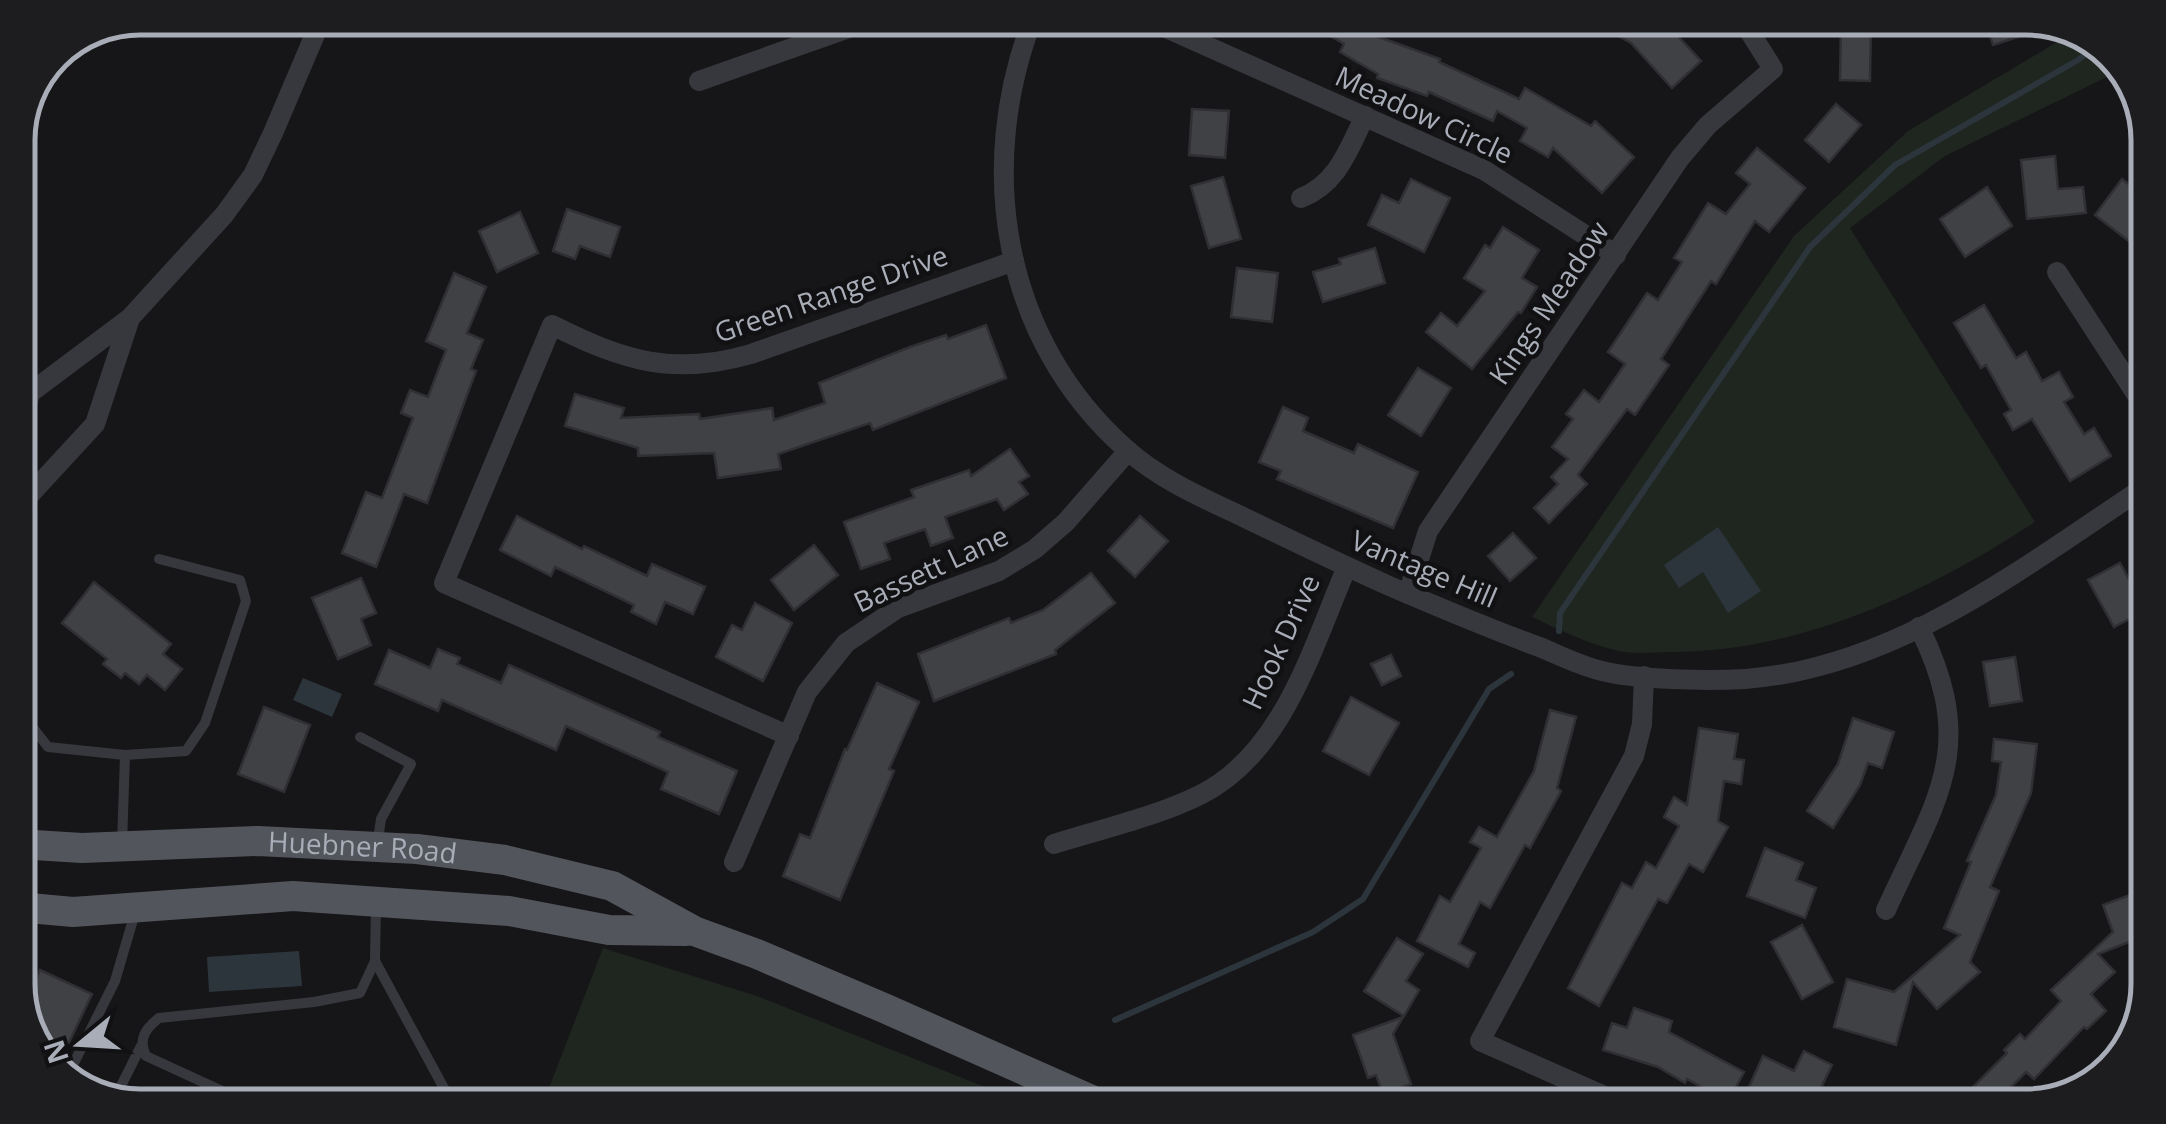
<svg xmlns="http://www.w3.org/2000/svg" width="2166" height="1124" font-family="'Open Sans',sans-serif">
<rect width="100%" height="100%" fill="#161618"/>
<g fill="#1e261f">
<path d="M2077 30 2120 65 2105 78 1945 156 1850 228 2035 522C1928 592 1801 652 1671 652 1656 652 1640 654 1625 652 1594 647 1560 630 1532 617L1794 236 1908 131Z"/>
<path d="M603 948 757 996 985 1087 977 1106H542Z"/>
</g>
<g fill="#2c353c">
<path d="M1718 527 1761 591 1728 613 1703 572 1679 588 1664 565Z"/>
<path d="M303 678 342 694 332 717 293 700Z"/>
<path d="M299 951 302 986 209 992 207 957Z"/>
</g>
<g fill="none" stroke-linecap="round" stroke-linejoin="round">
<g stroke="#2c353c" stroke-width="6">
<path d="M1559 631 1560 613 1810 247 1895 165 2078 60 2097 45"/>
<path d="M1115 1020 1313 932 1363 899 1489 689 1511 674"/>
</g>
</g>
<g fill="#404145" stroke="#303034" stroke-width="2.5">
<path d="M1254 18H1386L1376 36 1440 59 1439 62 1519 99 1525 88 1591 126 1595 121 1634 157 1602 193 1553 148 1548 157 1520 141 1527 128 1497 111 1493 121 1429 92 1427 96 1377 78 1378 74 1340 52 1344 44 1301 19 1293 36Z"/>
<path d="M1586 18H1661L1701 61 1672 88 1631 43Z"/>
<path d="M1854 18H1871L1870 81 1840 80 1841 24H1854Z"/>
<path d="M1984 18H2011L2018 37 1993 45Z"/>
<path d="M1836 104 1861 125 1829 162 1805 140Z"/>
<path d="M1192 109 1229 111 1225 158 1189 155Z"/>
<path d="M1757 148 1805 188 1769 232 1755 221 1716 284 1711 281 1661 359 1669 365 1635 415 1627 409 1578 475 1587 484 1549 523 1534 508 1558 484 1551 477 1568 459 1552 447 1573 419 1566 414 1584 390 1599 402 1625 364 1608 352 1647 293 1658 300 1682 262 1674 258 1708 203 1726 214 1750 184 1736 173Z"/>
<path d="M2055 156 2058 189 2083 187 2086 213 2027 219 2021 160Z"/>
<path d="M1223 177 1241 239 1209 248 1191 186Z"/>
<path d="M1411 179 1450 198 1424 252 1368 225 1382 195 1399 203Z"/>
<path d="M2122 179 2147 198V255L2095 215Z"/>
<path d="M1987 187 2012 226 1965 257 1940 219Z"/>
<path d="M567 209 620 227 610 257 580 246 575 259 553 251Z"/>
<path d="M520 212 538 253 497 272 479 231Z"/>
<path d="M1503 227 1539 250 1522 278 1537 287 1521 313 1518 312 1472 369 1426 332 1441 313 1457 326 1485 291 1464 278 1485 245 1490 248Z"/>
<path d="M1375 248 1385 283 1323 302 1313 272 1341 264 1339 259Z"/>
<path d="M1237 268 1278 273 1272 322 1231 317Z"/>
<path d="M454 273 486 287 467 333 483 340 471 369 476 371 427 503 404 494 376 567 342 553 366 492 382 498 413 418 401 413 410 390 428 397 446 350 426 341Z"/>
<path d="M1984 305 2016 358 2026 352 2042 381 2059 372 2073 397 2064 402 2084 434 2094 428 2111 456 2070 481 2032 419 2013 430 2004 414 2011 410 1986 365 1981 368 1954 323Z"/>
<path d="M986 325 1006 378 873 430 870 423 778 454 781 469 718 478 714 453 638 456V448L565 426 575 394 624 408 621 418 699 414 700 419 772 408 774 420 825 403 819 383 910 347 946 335 948 339Z"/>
<path d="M1418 368 1451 388 1421 436 1388 415Z"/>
<path d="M1283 407 1308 418 1303 431 1354 453 1358 444 1418 472 1393 528 1277 479 1281 471 1259 462Z"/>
<path d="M1010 449 1029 476 1019 482 1028 494 1004 510 997 499 945 517 953 538 931 546 925 529 884 543 890 559 861 569 844 522 914 497 911 490 969 470 971 476Z"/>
<path d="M517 516 582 549 584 546 647 576 652 564 705 587 693 614 665 602 656 624 631 612 634 605 555 567 551 576 500 550Z"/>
<path d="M1140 516 1168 541 1135 577 1108 551Z"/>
<path d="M1513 533 1536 558 1510 581 1488 556Z"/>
<path d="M814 545 838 575 794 610 771 580Z"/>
<path d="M2120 563 2142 603V612L2114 627 2088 580Z"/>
<path d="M1091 573 1115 603 1055 650 1056 654 934 701 918 654 1009 618 1011 623 1043 610Z"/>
<path d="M361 578 376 613 361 619 371 645 338 659 312 598Z"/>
<path d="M94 582 171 644 163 654 182 669 165 690 147 675 139 684 125 673 121 678 103 664 107 659 62 623Z"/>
<path d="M755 603 792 623 763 681 716 657 732 625 742 630Z"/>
<path d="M438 649 460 658 457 664 501 683 509 665 660 732 658 737 737 771 719 814 661 789 668 772 566 726 556 750 442 700 438 711 375 684 389 650 430 668Z"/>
<path d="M1391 655 1401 676 1382 685 1371 664Z"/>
<path d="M2015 657 2022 701 1990 706 1983 662Z"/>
<path d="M877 683 919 702 889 769 894 771 840 900 783 876 800 834 810 838 845 749 847 750Z"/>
<path d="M1351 697 1399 723 1369 775 1323 751Z"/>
<path d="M264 707 310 725 284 792 238 774Z"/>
<path d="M1550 710 1576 717 1557 788 1561 791 1530 848 1525 845 1490 908 1480 902 1459 944 1475 953 1468 967 1417 941 1440 896 1450 902 1481 848 1470 842 1479 827 1497 837 1534 771Z"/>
<path d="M1853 718 1894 732 1882 768 1868 763 1860 785 1833 828 1807 811 1838 764Z"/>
<path d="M1699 728 1738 734 1734 759 1744 760 1741 784 1724 781 1718 821 1728 827 1703 872 1689 864 1667 903 1658 899 1599 1006 1568 988 1622 883 1632 888 1646 862 1656 868 1679 826 1664 817 1674 797 1687 805Z"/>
<path d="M1994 739 2037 744 2031 793 1990 887 1999 891 1970 962 1980 972 1937 1009 1913 982 1896 1045 1834 1027 1847 979 1894 992 1960 935 1944 928 1971 862 1967 861 1996 795 2001 762 1992 761Z"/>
<path d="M1765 848 1803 863 1796 880 1816 888 1805 918 1747 896Z"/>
<path d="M2138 892 2137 939 2098 954 2115 972 2091 994 2106 1011 2087 1029 2084 1027 2034 1079 2026 1072 1992 1106H1954L2007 1053 2004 1050 2020 1034 2025 1039 2061 1001 2051 990 2113 932 2103 905Z"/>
<path d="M1802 925 1833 982 1802 999 1771 942Z"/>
<path d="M1397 938 1423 954 1406 981 1419 990 1404 1016 1364 991Z"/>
<path d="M40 970 92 994 57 1068 38 1051 23 1007Z"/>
<path d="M1634 1008 1672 1021 1669 1032 1744 1072 1728 1102 1687 1079 1685 1083 1658 1067 1603 1050 1612 1023 1627 1028Z"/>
<path d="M1403 1017 1393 1034 1411 1084 1383 1094 1376 1075 1368 1078 1353 1035Z"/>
<path d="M1804 1051 1832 1065 1821 1088 1861 1106H1790L1749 1087 1763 1056 1794 1071Z"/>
</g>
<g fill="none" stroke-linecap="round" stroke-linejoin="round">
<g stroke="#37383d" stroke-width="10">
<path d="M18 694 30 724 48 747 125 755 186 751 205 723 246 601 240 580 159 559"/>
<path d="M360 737 411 764 381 819 377 846"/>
<path d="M122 844 125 755"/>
<path d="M375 961 446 1092V1106"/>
<path d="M67 1077 115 981 135 913"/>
<path d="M114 1100 141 1046"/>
<path d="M255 1106 146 1056C138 1039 145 1029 159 1018L314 1002 360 993 375 961 376 907"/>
</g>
<g stroke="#37383d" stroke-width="20">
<path d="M815 18 822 37"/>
<path d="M1033 18C975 168 1002 339 1126 449 1159 479 1203 498 1243 517 1291 540 1338 563 1387 585 1438 607 1490 629 1542 648 1561 656 1581 666 1602 671 1639 680 1706 681 1745 679 1895 668 2022 568 2143 488"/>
<path d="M1144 18 1484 170 1616 255"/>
<path d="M699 81 877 18"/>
<path d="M1301 198C1338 183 1348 150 1365 116"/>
<path d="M2057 272 2144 406"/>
<path d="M18 437 30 393 130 318 224 215 253 175 273 133 322 18"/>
<path d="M18 514 24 501 95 424 130 318"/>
<path d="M1408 594 1428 531 1680 158 1708 125 1773 69 1741 18"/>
<path d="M789 736 444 583 552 325C622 360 672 377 751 354L1014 261"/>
<path d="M1054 844C1102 829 1155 817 1200 795 1284 753 1312 647 1347 567"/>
<path d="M734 862 807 692 846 643 898 608 999 571 1035 549 1066 522 1128 451"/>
<path d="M1886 910C1937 798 1979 748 1919 627"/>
<path d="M1627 1106 1480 1041 1634 756 1642 724 1644 676"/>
</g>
<g stroke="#53555c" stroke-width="30">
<path id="s1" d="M18 844 82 848 258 841 417 849 505 860 612 886 694 931 757 954 884 1008 1105 1106"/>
<path d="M18 907 73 912 293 896 509 911 609 930 686 931"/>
</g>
</g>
<g text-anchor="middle" stroke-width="9" stroke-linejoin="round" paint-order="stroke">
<g font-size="28" fill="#a8adb8" stroke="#111113">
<text transform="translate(1424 115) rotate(25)" y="10">Meadow Circle</text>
<text transform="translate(831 294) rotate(-19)" y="10">Green Range Drive</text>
<text transform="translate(1549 303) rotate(-56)" y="10">Kings Meadow</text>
<text transform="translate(931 569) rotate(-25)" y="10">Bassett Lane</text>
<text transform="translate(1424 569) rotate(23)" y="10">Vantage Hill</text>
<text transform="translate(1281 642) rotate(-65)" y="10">Hook Drive</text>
<text dy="10" stroke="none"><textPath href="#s1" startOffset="345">Huebner Road</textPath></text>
</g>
</g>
<path d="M0 0H2166V1124H0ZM140 35H2026A105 105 0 0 1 2131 140V984A105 105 0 0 1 2026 1089H140A105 105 0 0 1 35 984V140A105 105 0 0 1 140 35Z" fill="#1d1d20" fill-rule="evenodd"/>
<path fill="none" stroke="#a8adb8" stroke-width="5" d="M140 35H2026A105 105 0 0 1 2131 140V984A105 105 0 0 1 2026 1089H140A105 105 0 0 1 35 984V140A105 105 0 0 1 140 35Z"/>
<g transform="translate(80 1044) rotate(252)" stroke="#111113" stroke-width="8" paint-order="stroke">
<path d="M0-8L18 38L0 25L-18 38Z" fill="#a8adb8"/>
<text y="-15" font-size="28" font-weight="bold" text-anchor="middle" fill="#a8adb8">N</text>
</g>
</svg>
